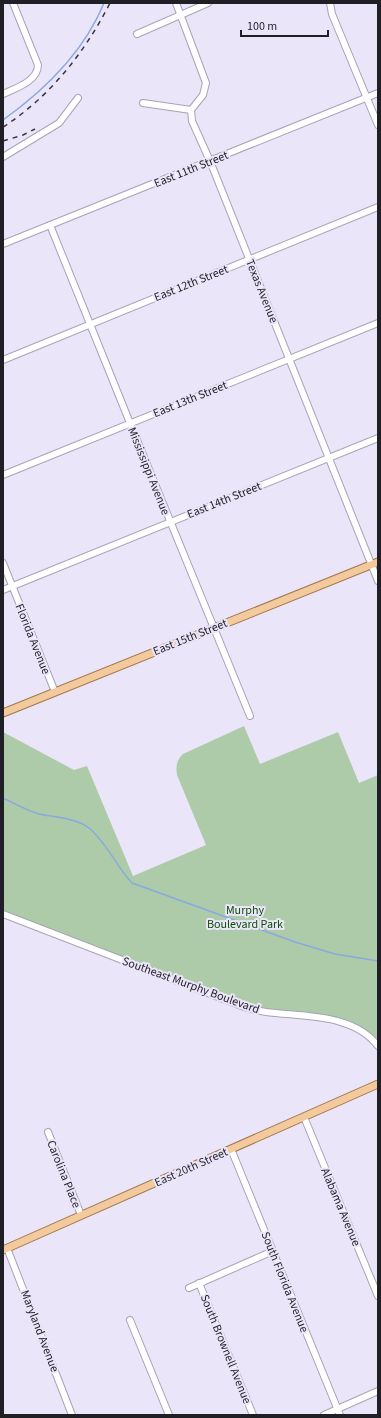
<svg xmlns="http://www.w3.org/2000/svg" width="381" height="1418" font-family="'Source Sans 3',sans-serif">
<rect width="100%" height="100%" fill="#eae5f9"/>
<path fill="#adcba9" d="M244 726 260 764 338 732 359 783 378 775V1041C344 1006 294 1018 250 1006L3 911V732L74 770 87 766 133 876 206 845 177 775C176 766 176 761 183 754Z"/>
<g fill="none" stroke-linecap="round" stroke-linejoin="round">
<g stroke="#89a9e0" stroke-width="1.5">
<path d="M3 120C45 90 84 52 104 3"/>
<path d="M3 798C14 803 27 811 39 814 53 817 77 818 89 828 107 843 116 866 132 883L295 942 335 954 378 961"/>
</g>
<defs>
<g id="minor">
<path d="M176 3 206 83 203 95 191 110 192 121 210 161 378 581"/>
<path d="M330 3 332 14 378 125"/>
<path d="M137 34 208 3"/>
<path d="M3 94C16 88 38 81 38 65L13 3"/>
<path d="M143 103 191 110"/>
<path d="M3 157 59 123 78 98"/>
<path d="M50 225 130 423 250 716"/>
<path d="M3 244 378 93"/>
<path d="M3 360 378 207"/>
<path d="M3 475 378 323"/>
<path d="M3 563 55 692"/>
<path d="M3 590 378 438"/>
<path d="M3 914 244 1007C251 1009 258 1011 266 1012 303 1017 353 1013 378 1046"/>
<path d="M304 1117 378 1296"/>
<path d="M48 1132 81 1215"/>
<path d="M231 1149 340 1415"/>
<path d="M7 1248 72 1415"/>
<path d="M199 1283 253 1415"/>
<path d="M189 1288 273 1251"/>
<path d="M130 1320 169 1415"/>
<path d="M324 1415 378 1391"/>
</g>
<g id="major">
<path d="M3 713 378 562"/>
<path d="M3 1250 378 1084"/>
</g>
</defs>
<use href="#minor" stroke="#a8a3b6" stroke-width="8"/>
<use href="#major" stroke="#a37749" stroke-width="9"/>
<use href="#minor" stroke="#fff" stroke-width="6"/>
<use href="#major" stroke="#f2ca9d" stroke-width="7"/>
<g stroke="#38353e" stroke-width="1.5" stroke-dasharray="5 5" stroke-linecap="butt">
<path d="M3 127C50 97 85 52 110 3"/>
<path d="M3 141 23 135 35 129"/>
</g>
</g>
<g text-anchor="middle" stroke-width="4" stroke-linejoin="round" paint-order="stroke">
<g font-size="12" fill="#211f26" stroke="#eae5f9">
<text transform="translate(191 169) rotate(-22)" y="4">East 11th Street</text>
<text transform="translate(191 283) rotate(-22)" y="4">East 12th Street</text>
<text transform="translate(262 291) rotate(68)" y="4">Texas Avenue</text>
<text transform="translate(190 399) rotate(-22)" y="4">East 13th Street</text>
<text transform="translate(149 471) rotate(68)" y="4">Mississippi Avenue</text>
<text transform="translate(224 500) rotate(-22)" y="4">East 14th Street</text>
<text transform="translate(190 637) rotate(-22)" y="4">East 15th Street</text>
<text transform="translate(33 639) rotate(68)" y="4">Florida Avenue</text>
<text transform="translate(191 985) rotate(20)" y="4">Southeast Murphy Boulevard</text>
<text transform="translate(191 1167) rotate(-24)" y="4">East 20th Street</text>
<text transform="translate(64 1174) rotate(68)" y="4">Carolina Place</text>
<text transform="translate(341 1207) rotate(67)" y="4">Alabama Avenue</text>
<text transform="translate(285 1282) rotate(68)" y="4">South Florida Avenue</text>
<text transform="translate(40 1331) rotate(69)" y="4">Maryland Avenue</text>
<text transform="translate(226 1349) rotate(68)" y="4">South Brownell Avenue</text>
</g>
<g font-size="12" fill="#0e4d05" stroke="#eae5f9">
<text x="245" y="914">Murphy<tspan x="245" dy="14">Boulevard Park</tspan></text>
</g>
</g>
<rect width="381" height="1418" fill="none" stroke="#211f26" stroke-width="8"/>
<path d="M241 30v6h87v-6" fill="none" stroke="#211f26" stroke-width="2"/>
<text x="247" y="30" font-size="12" fill="#211f26" stroke="#eae5f9" stroke-width="3" paint-order="stroke">100 m</text>
</svg>
